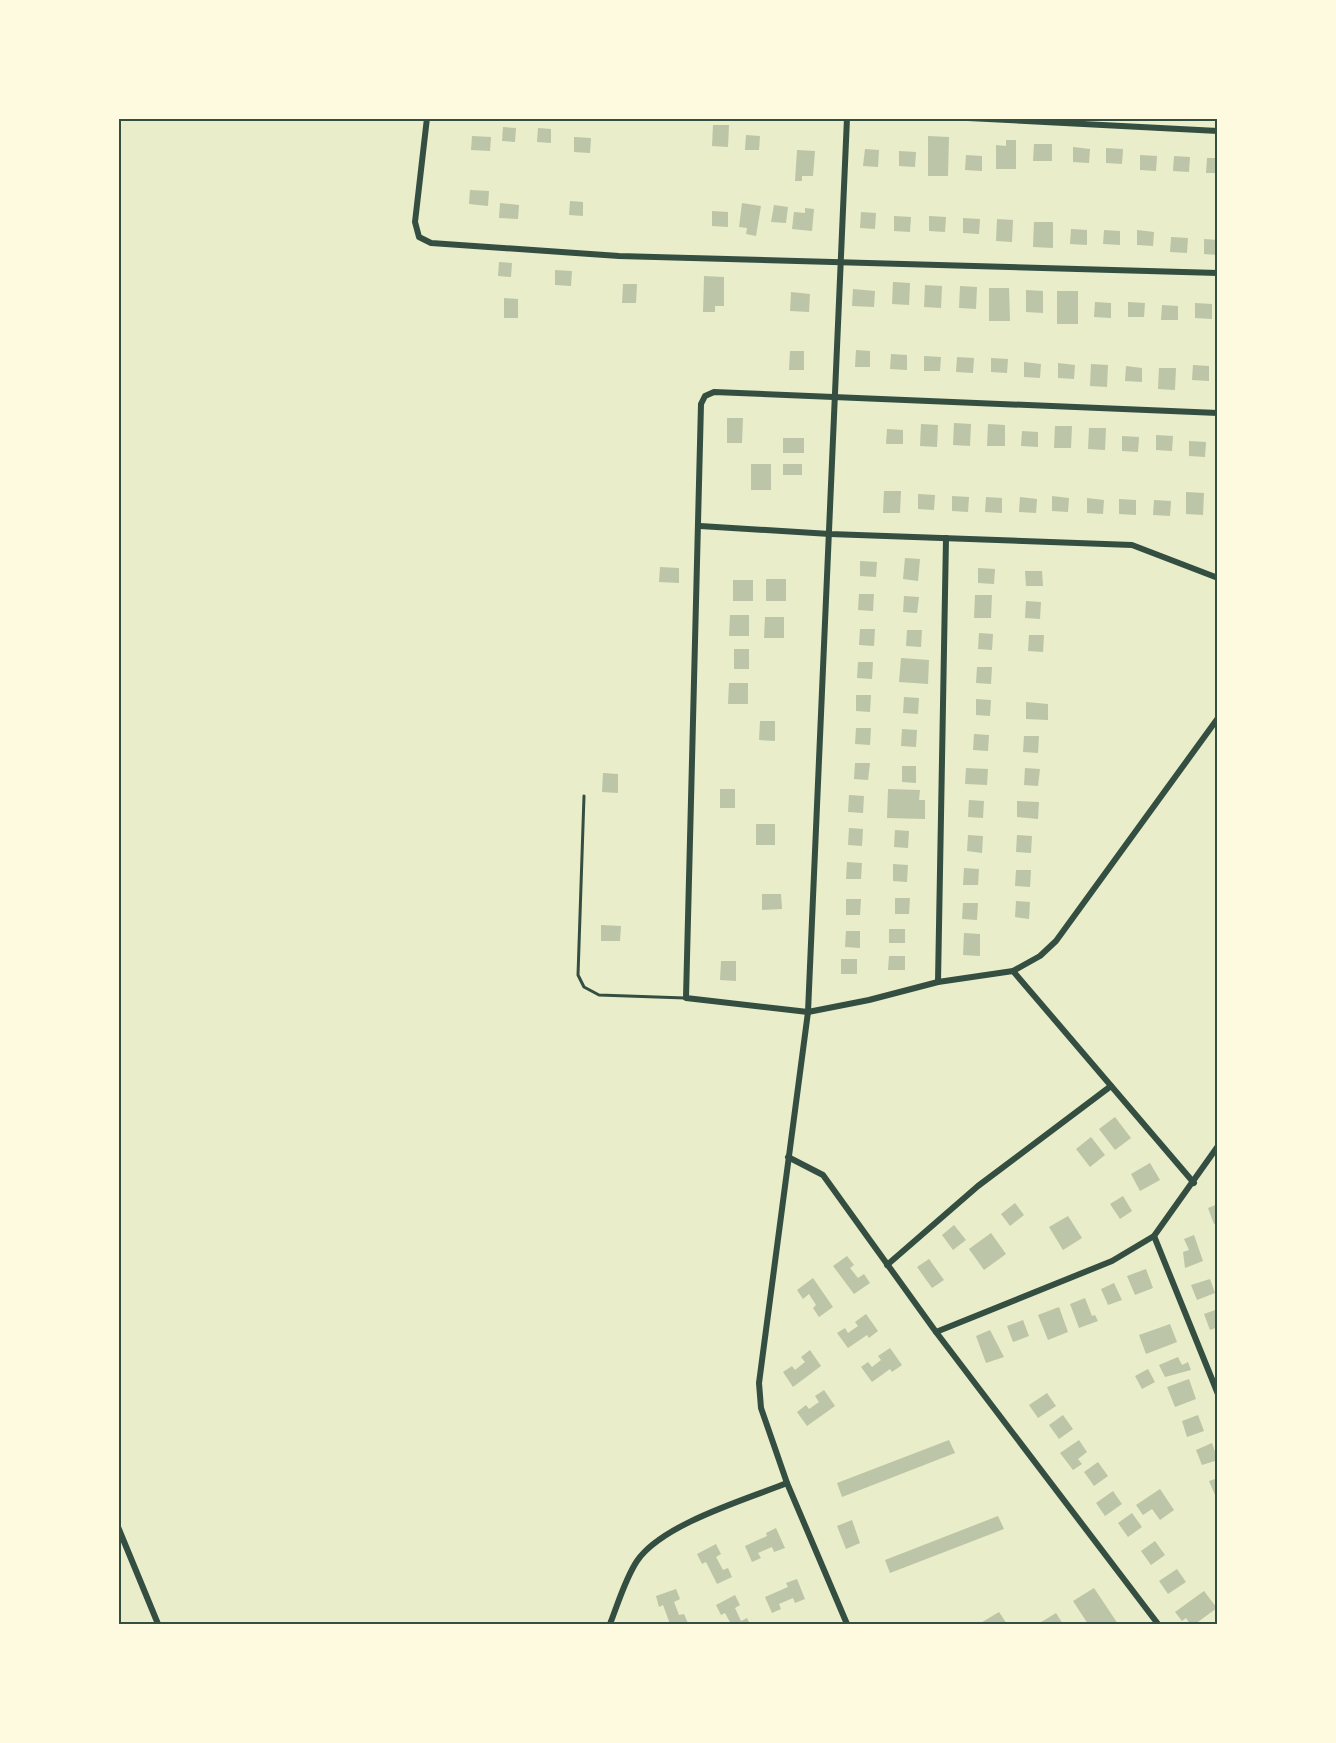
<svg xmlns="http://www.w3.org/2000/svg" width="1336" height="1743" font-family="Lora,serif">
<rect width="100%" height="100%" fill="#e9edc9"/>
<g fill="#bcc5a7">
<path d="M713 125H729L728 147 712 146Z"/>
<path d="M503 127 516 128 515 142 502 141Z"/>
<path d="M538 128 551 129V143L537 142Z"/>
<path d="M746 135 760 136 759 150H745Z"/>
<path d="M472 136 491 137 490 151 471 150Z"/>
<path d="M928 136 949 137 948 176H928Z"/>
<path d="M574 137 591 138 590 153 574 152Z"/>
<path d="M1006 140H1016V169H996V145L1006 146Z"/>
<path d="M1034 144H1052V161H1033Z"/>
<path d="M1073 147 1090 149 1089 163 1073 162Z"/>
<path d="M1106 148 1123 149 1122 164 1106 163Z"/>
<path d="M865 149 879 150 878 167 863 166Z"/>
<path d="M797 150 815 151 813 176H802V181H795Z"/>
<path d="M899 151 916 152 915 167 899 166Z"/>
<path d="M966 155 982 156V171L965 170Z"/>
<path d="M1140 155 1157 156 1156 171 1140 170Z"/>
<path d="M1174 156 1190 157 1189 172 1173 171Z"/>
<path d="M1207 158H1218V173H1206Z"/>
<path d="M470 190 489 191 488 206 469 204Z"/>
<path d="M570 201 583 202V216L569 215Z"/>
<path d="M500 203 519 205 518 219 499 218Z"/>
<path d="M742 203 761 206 756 236 746 234 747 228 739 227Z"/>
<path d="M774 205 788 207 786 223 771 222Z"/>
<path d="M805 208 814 209 812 231 792 229 794 212 805 213Z"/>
<path d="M712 211 728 212V227L712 226Z"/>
<path d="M861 212 876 213 875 229 860 228Z"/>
<path d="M894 216 911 217 910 232 894 231Z"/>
<path d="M929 216 946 217 945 232 929 231Z"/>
<path d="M963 218 980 219 979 234 963 233Z"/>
<path d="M997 219 1013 220 1012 242 996 241Z"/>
<path d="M1034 222H1053V248L1033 247Z"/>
<path d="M1071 229 1087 230V245L1070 244Z"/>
<path d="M1104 230 1120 231V245L1103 244Z"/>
<path d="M1137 230 1154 232 1153 246 1137 245Z"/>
<path d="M1171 237 1188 238 1187 253 1170 252Z"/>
<path d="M1204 239 1218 240V255L1204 254Z"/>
<path d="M499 262 512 263 511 277 498 276Z"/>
<path d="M555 270 572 271 571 286 555 285Z"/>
<path d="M704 276 724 277V306H715V312H703Z"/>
<path d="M893 282 910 283 909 305 892 304Z"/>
<path d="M623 284H637L636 303H622Z"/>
<path d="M925 285 942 286 941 308 924 307Z"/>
<path d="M960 286 977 287 976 309 959 308Z"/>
<path d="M989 288H1009L1010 321H989Z"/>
<path d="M853 289 875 291 874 307 852 306Z"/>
<path d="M1026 290 1043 291V313L1026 312Z"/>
<rect x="1057" y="291" width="21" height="33"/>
<path d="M791 292 810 294 809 312 790 311Z"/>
<path d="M504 298 518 299V318H504Z"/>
<path d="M1095 302 1111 303V318L1094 317Z"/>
<path d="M1128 302 1145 303 1144 317H1128Z"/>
<path d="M1195 303 1212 304V319L1195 318Z"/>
<path d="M1162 305 1178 306V320H1161Z"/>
<path d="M856 350 870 351V367H855Z"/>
<path d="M790 351H804V370H789Z"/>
<path d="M891 354 907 355V370L890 369Z"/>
<path d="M924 356 941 357 940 371H924Z"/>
<path d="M957 357 974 358 973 373 956 372Z"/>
<path d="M991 358 1008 359 1007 373 991 372Z"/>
<path d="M1024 362 1041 364 1040 378 1024 377Z"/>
<path d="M1058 363 1075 365 1074 379 1058 378Z"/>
<path d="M1091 364 1108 365 1107 387 1090 386Z"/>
<path d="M1193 365 1209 366V381L1192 380Z"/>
<path d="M1126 366 1142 368V382L1125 381Z"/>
<path d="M1159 368H1176L1175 390 1158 389Z"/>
<path d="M727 418H743L742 443H727Z"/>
<path d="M954 423 971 424 970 446 953 445Z"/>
<path d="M921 424 938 425 937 447 920 446Z"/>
<path d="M988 424 1005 425V446H987Z"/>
<path d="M1055 426H1072L1071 448H1054Z"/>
<path d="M1089 428H1106L1105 450 1088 449Z"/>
<path d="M887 429 903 430V444H886Z"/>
<path d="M1022 431 1038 432V447L1021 446Z"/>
<path d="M1156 435 1173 436 1172 451 1156 450Z"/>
<path d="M1122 436 1139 437 1138 452 1122 451Z"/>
<rect x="783" y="438" width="21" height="15"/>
<path d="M1189 441 1206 442 1205 457 1189 456Z"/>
<rect x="751" y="464" width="20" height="26"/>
<rect x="783" y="464" width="19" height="11"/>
<path d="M884 491H901L900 513H883Z"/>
<path d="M1186 492 1204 493 1203 515 1186 514Z"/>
<path d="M918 494 935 495 934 510 918 509Z"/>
<path d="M952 496 969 497 968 512 952 511Z"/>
<path d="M1052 496 1069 498 1068 512 1052 511Z"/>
<path d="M986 497 1002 498V513L985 512Z"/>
<path d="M1020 497 1037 499 1036 513 1019 512Z"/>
<path d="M1087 498 1104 500 1103 514 1087 513Z"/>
<path d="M1119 499 1136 500V515L1119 514Z"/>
<path d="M1154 500 1171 501 1170 516 1153 515Z"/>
<path d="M905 558 920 559 918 581 903 579Z"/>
<path d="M860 561 877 562 876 577 860 576Z"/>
<path d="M660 567 679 568V583L659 582Z"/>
<path d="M978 568 995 569 994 584 978 583Z"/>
<path d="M1025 571H1042L1043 586H1026Z"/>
<rect x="766" y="579" width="20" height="22"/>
<rect x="733" y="580" width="20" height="21"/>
<path d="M859 594H874L873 611 858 610Z"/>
<path d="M975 595H992L991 618H974Z"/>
<path d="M904 596 919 597 917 613 903 612Z"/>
<path d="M1026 601 1041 602 1040 619 1025 618Z"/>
<path d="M730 615H749V636H729Z"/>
<path d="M765 617H784V638H764Z"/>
<path d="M860 629H875L874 646 859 645Z"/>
<path d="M907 630H922L921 647 906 646Z"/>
<path d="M979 633 993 634 992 650 978 649Z"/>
<path d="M1029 635H1044L1043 652 1028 651Z"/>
<rect x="734" y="649" width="15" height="20"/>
<path d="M901 658 929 660 928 684 899 682Z"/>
<path d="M858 662H873L872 679 857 678Z"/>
<path d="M977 667H992L991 684 976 683Z"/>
<path d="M729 683H748V704H728Z"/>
<path d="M856 695H871L870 712 856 711Z"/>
<path d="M904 697 919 698 918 714 903 713Z"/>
<path d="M976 699 991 700 990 716 976 715Z"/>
<path d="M1026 702 1048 704V720L1026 719Z"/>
<path d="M760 721H775V741L759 740Z"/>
<path d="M856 728H871L870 745 855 744Z"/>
<path d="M902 729 917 730 916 747 901 746Z"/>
<path d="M974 734 989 735 988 751 973 750Z"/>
<path d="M1024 736H1039L1038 753 1023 752Z"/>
<path d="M855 763H870L868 780 854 779Z"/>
<path d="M902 766H916V783L902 782Z"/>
<path d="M966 768 988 769 987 785 965 784Z"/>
<path d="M1025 768 1040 769 1038 786 1024 785Z"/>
<path d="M603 773 618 774V793L602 792Z"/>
<rect x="720" y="789" width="15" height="19"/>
<path d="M888 789 920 790 919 800H925V819L887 818Z"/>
<path d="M849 795 864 796 863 813 848 812Z"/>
<path d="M969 800 984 801 983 818 968 817Z"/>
<path d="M1017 801 1039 802 1038 819 1017 817Z"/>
<rect x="756" y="824" width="19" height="21"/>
<path d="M849 828 863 829 862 846 848 845Z"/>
<path d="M895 830 909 831 908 848 894 847Z"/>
<path d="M968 835 983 836 982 853 967 851Z"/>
<path d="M1017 835 1032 836 1031 853 1016 852Z"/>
<path d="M847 862 862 863 861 879H846Z"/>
<path d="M893 864 908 865 907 882 893 881Z"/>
<path d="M964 868 979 869 978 885H963Z"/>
<path d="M1016 870H1031L1030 887 1015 886Z"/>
<path d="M762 894H781L782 909 762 910Z"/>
<path d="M895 898H910L909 914H895Z"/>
<path d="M846 899H861L860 915H846Z"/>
<path d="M1016 901 1030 902 1029 919 1015 917Z"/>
<path d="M963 903H978L977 920 962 919Z"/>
<path d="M601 925 621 926 620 941H601Z"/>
<rect x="889" y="929" width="16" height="14"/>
<path d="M846 931H860V948L845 947Z"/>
<path d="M964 933 980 934V956L963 955Z"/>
<path d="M889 956H905V970H888Z"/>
<rect x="841" y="959" width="16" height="15"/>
<path d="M721 961H736V981L720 980Z"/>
<path d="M1115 1117 1131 1138 1115 1150 1099 1129Z"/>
<path d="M1091 1137 1105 1155 1090 1167 1076 1149Z"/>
<path d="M1150 1163 1160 1180 1140 1191 1131 1174Z"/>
<path d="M1123 1196 1132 1211 1120 1219 1110 1204Z"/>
<path d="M1015 1203 1024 1215 1010 1226 1001 1214Z"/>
<path d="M1218 1204V1222L1214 1224 1208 1208Z"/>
<path d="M1068 1216 1082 1238 1063 1250 1049 1227Z"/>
<path d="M954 1225 966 1240 953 1250 942 1235Z"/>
<path d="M991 1233 1006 1254 984 1270 969 1249Z"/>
<path d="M1194 1235 1203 1261 1185 1268 1183 1252 1189 1250 1184 1239Z"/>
<path d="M847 1256 854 1265 850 1268 858 1278 864 1274 870 1283 854 1294 833 1266Z"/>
<path d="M929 1259 944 1280 932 1288 917 1267Z"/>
<path d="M1146 1269 1153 1288 1135 1295 1127 1276Z"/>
<path d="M813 1278 833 1307 819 1317 813 1308 816 1305 809 1294 803 1299 797 1290Z"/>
<path d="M1210 1279 1215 1293 1197 1300 1191 1285Z"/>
<path d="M1114 1283 1122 1300 1108 1305 1101 1289Z"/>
<path d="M1085 1298 1092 1316 1095 1315 1098 1321 1079 1328 1070 1304Z"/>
<path d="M1059 1307 1068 1332 1048 1340 1038 1315Z"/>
<path d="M1218 1309V1327L1210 1330 1204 1314Z"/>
<path d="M866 1314 878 1331 869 1338 867 1335 848 1348 837 1333 845 1328 848 1333 858 1326 855 1322Z"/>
<path d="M1023 1320 1029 1336 1013 1342 1007 1326Z"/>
<path d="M1170 1324 1177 1342 1146 1354 1139 1335Z"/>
<path d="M990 1330 1004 1357 986 1363 976 1336Z"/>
<path d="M890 1348 902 1365 892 1372 890 1369 872 1382 861 1367 868 1362 872 1367 881 1360 878 1356Z"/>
<path d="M810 1350 821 1366 793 1387 783 1372 792 1366 795 1370 805 1362 801 1357Z"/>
<path d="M1178 1357 1182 1365 1188 1362 1191 1370 1165 1377 1159 1365Z"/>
<path d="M1148 1369 1155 1382 1142 1389 1135 1376Z"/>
<path d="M1189 1379 1196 1399 1175 1407 1167 1387Z"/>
<path d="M824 1390 835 1406 807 1426 797 1412 806 1405 809 1409 819 1402 815 1396Z"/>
<path d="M1047 1393 1056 1406 1038 1418 1029 1405Z"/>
<path d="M1063 1415 1073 1429 1059 1439 1049 1425Z"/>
<path d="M1198 1415 1204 1431 1187 1437 1182 1421Z"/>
<path d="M949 1440 955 1453 842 1497 837 1483Z"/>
<path d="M1079 1440 1087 1452 1078 1459 1082 1464 1073 1470 1060 1453Z"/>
<path d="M1212 1443 1218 1460 1202 1465 1196 1450Z"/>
<path d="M1098 1462 1108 1476 1094 1486 1084 1472Z"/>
<path d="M1218 1478V1497H1216L1209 1481Z"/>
<path d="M1160 1489 1174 1510 1160 1520 1152 1509 1143 1515 1136 1505Z"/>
<path d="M1113 1491 1122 1504 1105 1516 1096 1503Z"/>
<path d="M1132 1513 1142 1527 1128 1537 1118 1523Z"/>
<path d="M998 1516 1004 1529 890 1573 885 1560Z"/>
<path d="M852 1520 860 1543 846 1549 837 1526Z"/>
<path d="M776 1528 785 1548 774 1552 772 1547 758 1553 761 1558 752 1562 745 1546 767 1536 766 1533Z"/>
<path d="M1155 1541 1165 1555 1151 1565 1141 1551Z"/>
<path d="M716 1544 721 1554 716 1557 723 1570 728 1568 732 1577 717 1584 706 1562 702 1564 697 1554Z"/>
<path d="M1177 1569 1186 1582 1168 1594 1159 1581Z"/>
<path d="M797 1579 805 1599 795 1603 793 1598 779 1604 781 1609 772 1613 765 1597 788 1587 786 1583Z"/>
<path d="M1094 1588 1118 1624H1088L1073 1601Z"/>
<path d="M676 1589 680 1599 674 1602 679 1615 684 1614 688 1623 684 1624H670L663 1605 659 1607 656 1596Z"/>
<path d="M1204 1591 1217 1608 1195 1624H1190L1186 1618 1182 1621 1175 1612Z"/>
<path d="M735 1595 740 1605 735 1608 741 1621 747 1618 750 1624H731L725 1613 721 1615 716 1605Z"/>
<path d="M999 1612 1007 1624H979Z"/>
<path d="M1056 1613 1063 1624H1038Z"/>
</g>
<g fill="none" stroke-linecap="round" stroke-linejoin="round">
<path stroke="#344e41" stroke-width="3" d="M584 796 578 975 584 987 599 995 685 998"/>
<g stroke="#344e41" stroke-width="6">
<path d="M427 118 415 222 419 237 431 243 619 256 1218 273"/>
<path d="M968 118 1218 131"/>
<path d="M1218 413 714 392 705 396 701 404 686 998 808 1012 869 1000 938 982 1013 971 1040 956 1056 941 1218 718"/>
<path d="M700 526 830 534 1132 545 1218 578"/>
<path d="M1013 971 1194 1183"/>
<path d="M938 982 946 538"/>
<path d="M788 1157 823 1175 936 1332 1158 1624"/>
<path d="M1154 1236 1218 1394"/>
<path d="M887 1265 978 1186 1111 1086"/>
<path d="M936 1332 1112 1261 1154 1236 1218 1146"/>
<path d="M787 1483 847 1624"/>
<path d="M118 1527 158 1624"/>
<path d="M610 1624C618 1604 625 1579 637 1561 662 1524 747 1499 787 1483L761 1408 759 1383 808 1012 847 118"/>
</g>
</g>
<rect width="1336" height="1743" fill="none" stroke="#fefae0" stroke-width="240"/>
<rect x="120" y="120" width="1096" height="1503" fill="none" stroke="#344e41" stroke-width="2"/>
</svg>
